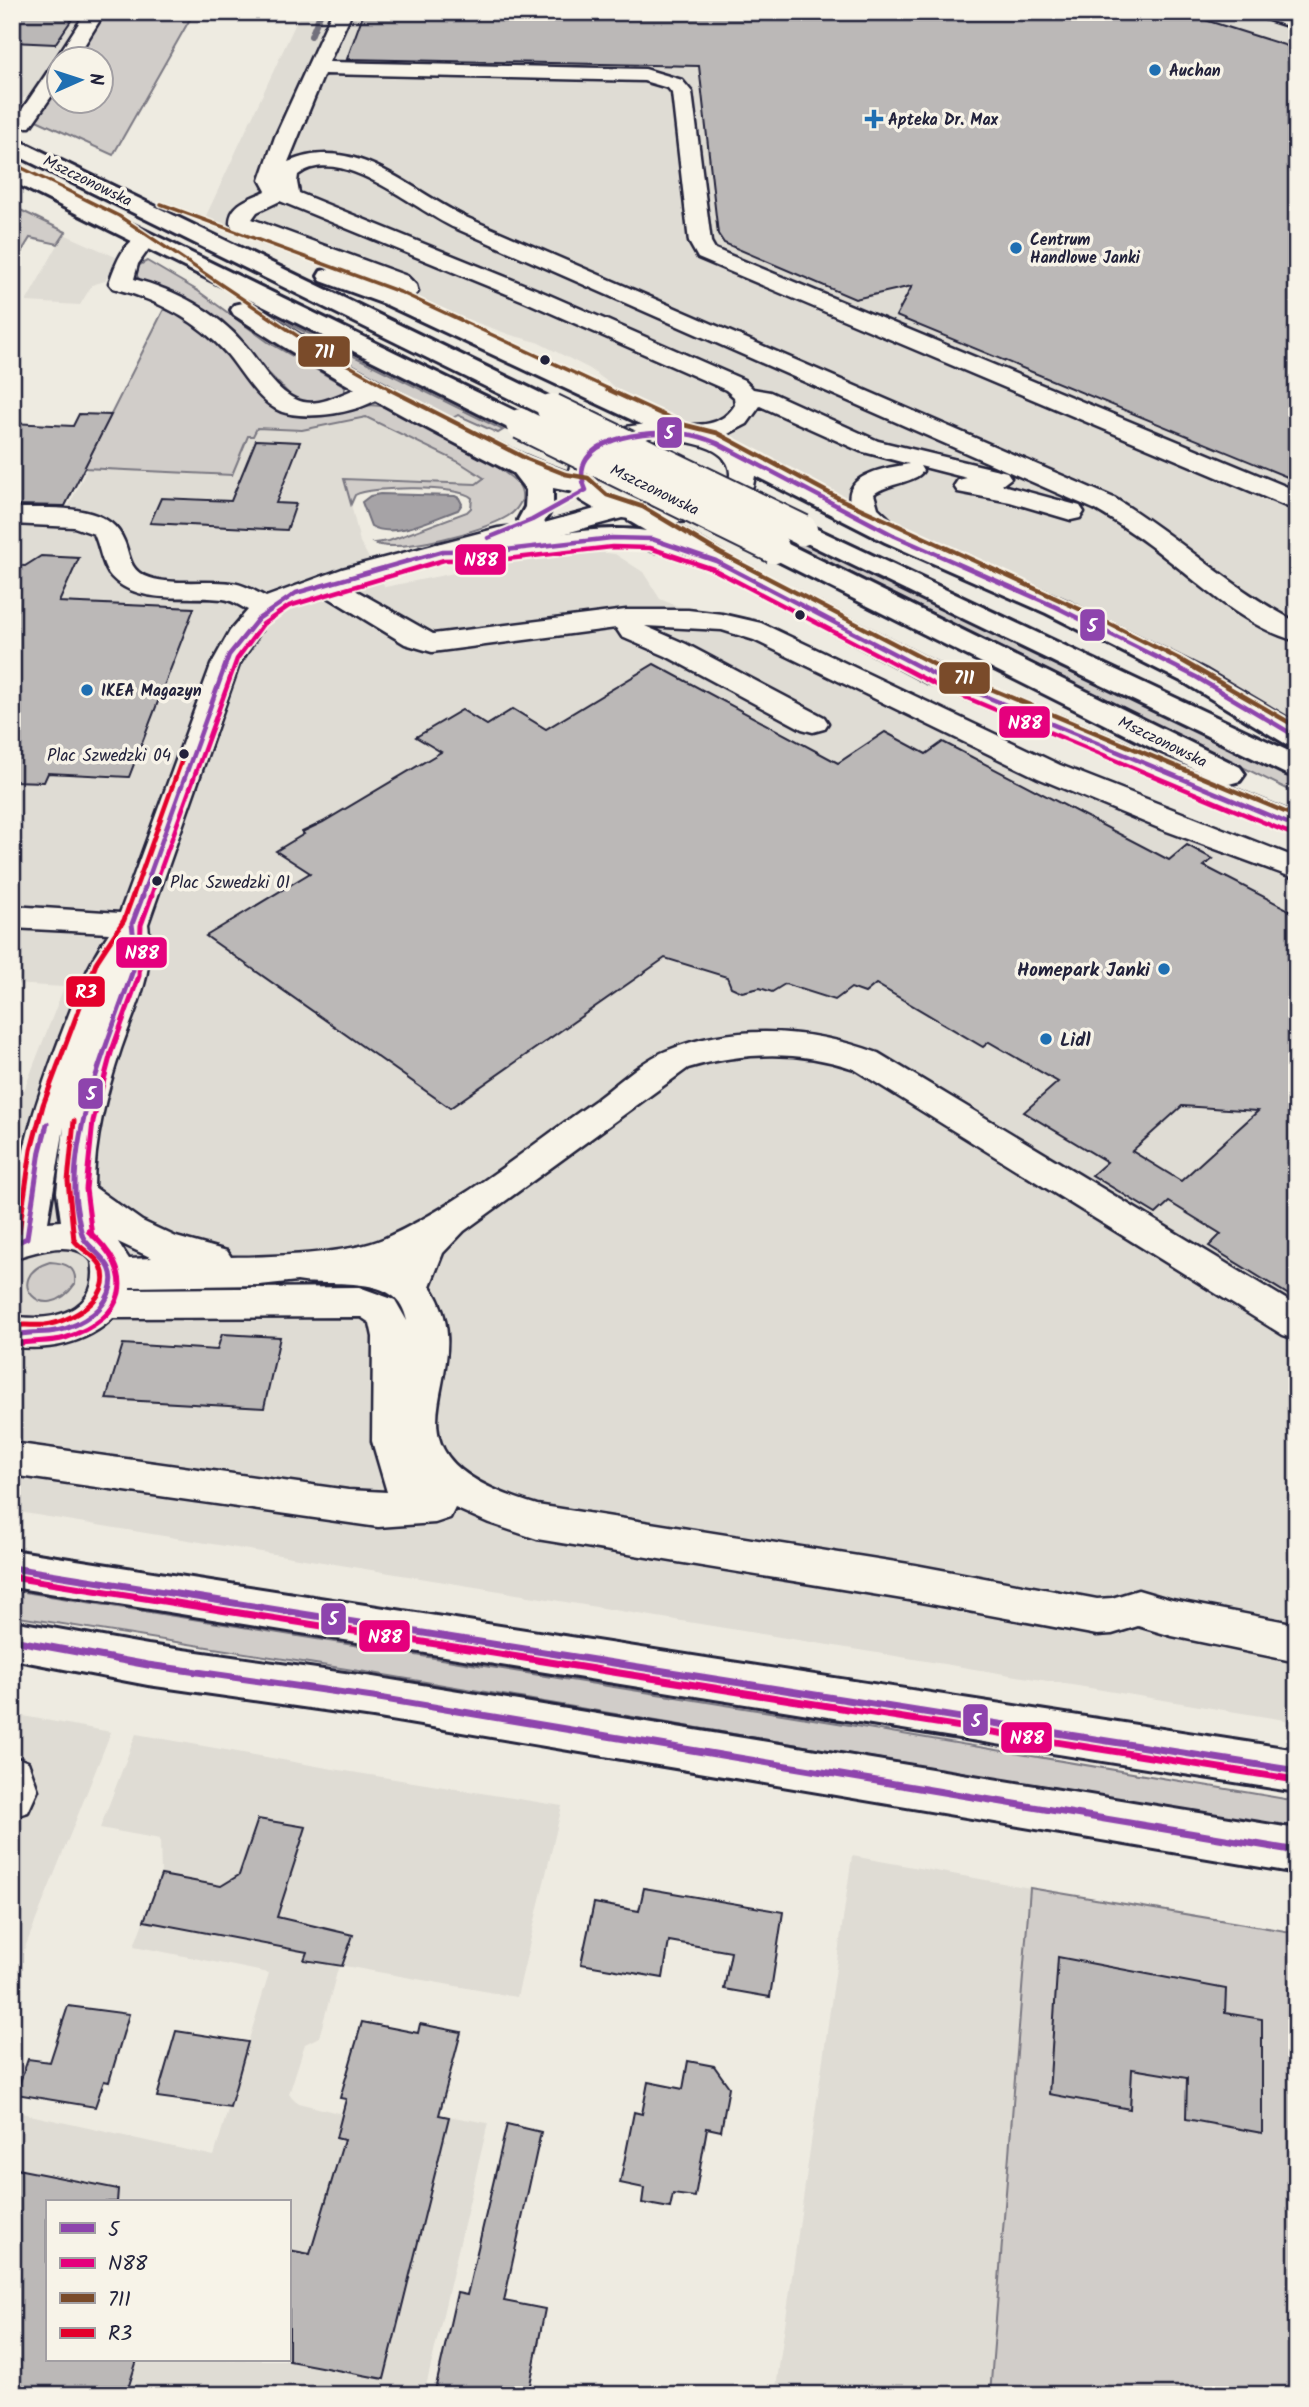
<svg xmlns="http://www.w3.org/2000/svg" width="1309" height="2407" font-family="Kalam,sans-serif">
<rect width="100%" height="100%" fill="#eeebe1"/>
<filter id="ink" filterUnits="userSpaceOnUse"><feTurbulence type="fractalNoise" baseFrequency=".0143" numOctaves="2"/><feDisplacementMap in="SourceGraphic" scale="14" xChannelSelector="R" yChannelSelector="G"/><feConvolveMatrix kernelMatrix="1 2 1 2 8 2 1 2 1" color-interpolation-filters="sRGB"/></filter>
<g filter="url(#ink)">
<g fill="#dfdcd4" fill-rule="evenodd">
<path d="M12 12H90L35 94 12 102Z"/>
<path d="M301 12H1297V731L1166 654 620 391 590 369 537 342 511 335 254 242 205 218Z"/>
<path d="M64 234 118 258 105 281 92 285 80 305 26 302Z"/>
<path d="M366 417 459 462 485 478 476 484 345 479 360 542 385 587 519 560 599 552 615 554 643 572 660 599 677 606 764 623 951 718 1061 767 1297 862V1722L12 1511V1098H21L64 987 12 984V507L67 510 87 469 232 475 248 436 257 428 302 430Z"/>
<path d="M12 1714 111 1732 12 1980Z"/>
<path d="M136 1734 333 1769 562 1806 517 1997 339 1965 319 2037 305 2044 289 2094 298 2103 342 2114 401 2108 488 2123 424 2395H12V2111L214 2156 269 1973 134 1946 161 1875 160 1839 100 1828ZM47 2202H289V2360H47Z"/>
<path d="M852 1856 1030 1888 990 2395H775Z"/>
</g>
<g fill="#d1cdc9" stroke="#7a7882" stroke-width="2">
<path d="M101 12H194L113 155 32 118 59 76 60 102H102V60L70 59Z"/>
<path d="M12 206 66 232 58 244 30 238 12 267Z"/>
<path d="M147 261 198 291 268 342 343 385 345 388 343 395 324 403 296 401C258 363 220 320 173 293 164 288 152 286 142 283L132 269Z"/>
<path d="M164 309C205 324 234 357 266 388 274 396 284 409 294 414 322 427 357 396 389 408L492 459C500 476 525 477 522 500 518 507 515 512 508 516 484 531 399 554 374 543L389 541 467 512 471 508 472 498C459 485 371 486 355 495L351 504 344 479 476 484 484 478 459 462 366 417 302 430 257 428 253 436H248L232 475 84 468Z"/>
<path d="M269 314 503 430 498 433 458 415 449 420 307 346 263 317Z"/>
<path d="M799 538 1297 781V794L791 543Z"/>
<path d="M50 1262C66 1263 77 1267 75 1284 44 1329 0 1277 50 1262Z"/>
<path d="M12 1590 850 1725 1297 1801V1829L378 1674 12 1616Z"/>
<path d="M1030 1888 1297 1933V2395H990Z"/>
</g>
<path fill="#a6a3a6" stroke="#716f7b" stroke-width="2" d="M380 494 455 496 459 498 462 504 458 510C434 518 395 540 371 526L362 502 370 496Z"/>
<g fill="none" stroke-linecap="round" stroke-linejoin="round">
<path stroke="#716f7b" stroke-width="6" d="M311 36 321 12"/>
</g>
<g fill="#bbb8b7" stroke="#22223b" stroke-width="2" fill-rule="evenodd">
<path d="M12 12H77L55 44 12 42Z"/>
<path d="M364 12H1180L1297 49V481L896 316 912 286 855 299 724 243 718 234 699 66 347 59Z"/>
<path d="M79 414 111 415 65 506 12 505V423L73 426Z"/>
<path d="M256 440 300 442 276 503 296 504 287 530 150 523 161 498 231 501Z"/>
<path d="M41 556 79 558 59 602 194 608 129 777 48 773 44 782 12 781V565L25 566Z"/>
<path d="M654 664 838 763 885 732 926 754 943 742 1169 860 1187 845 1213 859 1204 866 1297 914V1300L1209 1246 1221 1234 1169 1202 1156 1214 1092 1175 1107 1162 1024 1112 1058 1082 989 1042 983 1047 876 984 865 993 851 988 835 1000 785 984 772 992 760 988 742 992 731 987 727 977 665 958 450 1108 206 936 310 873 276 851 304 834 302 832 323 822 441 752 416 737 462 710 487 725 513 709 546 729ZM1182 1106 1258 1111 1181 1181 1132 1151Z"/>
<path d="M222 1334 280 1337 264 1408 106 1399 123 1344 217 1350Z"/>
<path d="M258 1819 306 1827 277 1917 353 1935 342 1966 304 1960 307 1952 144 1921 161 1875 221 1886 239 1875Z"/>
<path d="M644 1888 783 1912 770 1997 724 1989 731 1952 669 1941 663 1978 581 1964 594 1903 639 1911Z"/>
<path d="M1058 1957 1226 1989 1225 2013 1262 2019V2133L1186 2119 1187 2078 1132 2069 1130 2109 1049 2094Z"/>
<path d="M68 2006 129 2014 109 2082 104 2081 95 2107 16 2094 28 2059 50 2062Z"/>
<path d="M362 2022 418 2033 420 2024 461 2032 439 2115 449 2117 384 2379 289 2361V2250L310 2254 344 2140 336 2138 346 2099 340 2098Z"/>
<path d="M176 2031 248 2042 230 2107 157 2097Z"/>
<path d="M688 2061 714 2066 729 2087 721 2131 707 2128 695 2197 673 2194 670 2208 642 2203 644 2188 620 2183 634 2112 642 2114 648 2082 683 2089Z"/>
<path d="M507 2124 541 2132 504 2301 545 2309 528 2395H434L457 2293 467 2295Z"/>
<path d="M12 2168 118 2189 117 2202H47V2360H137L126 2395H12Z"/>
</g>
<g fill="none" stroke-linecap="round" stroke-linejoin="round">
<defs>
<g id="minor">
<path d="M86 12H105L75 60H60V84L30 127H16L13 123 53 64 57 63 55 60Z"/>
<path d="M332 12H352L329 62 645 69 682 80 692 92 711 242 715 249 1297 491V509L1288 507 698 258 689 242 672 93 668 88 644 81 324 74 288 162C357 132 412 193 470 219L1114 498C1178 536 1231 589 1297 622V641C1248 629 1205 588 1166 558 1144 540 1120 524 1096 510L455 228C416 211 340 142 298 175L297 182 299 193 540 291 744 380 753 389 770 392 878 441 1007 472 1011 478 1002 485 1080 506 1084 512 1080 518 1071 520 1010 502 958 492 954 486 958 480 967 478 920 466 923 471C915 483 888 483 874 494L878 508 908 536 905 542C879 548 831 505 857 481 870 470 892 467 909 464L860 451 760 406 747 424 724 436 746 452 756 471 753 486 732 508 706 518 667 524 622 518 544 539 499 544 348 586 433 634 626 610H688L722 614 761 623 1060 765 1297 858V879L1161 829 1038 778 754 640 722 630 645 626 686 644 824 717 828 723 824 729 813 732 802 729 666 656 622 637 616 628 432 652 405 644 323 594 289 606 266 623 239 665 148 924C155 975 137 1002 121 1049 106 1094 94 1140 94 1187L142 1221 176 1237 227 1251 231 1257C269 1257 349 1254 383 1239 460 1205 527 1148 596 1100 616 1085 643 1060 666 1051 734 1023 810 1028 878 1053L1297 1306V1340L1283 1335 854 1069C799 1050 743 1052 688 1068L464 1231 443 1253 430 1286C492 1378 353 1450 537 1505L915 1565 1097 1599 1112 1598 1138 1590 1172 1600 1297 1624V1662L1172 1636 1138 1626 1112 1634 1097 1635 915 1601 537 1539 489 1523 455 1508 450 1518 435 1523 378 1527 12 1475V1443L348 1490 387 1492 372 1441 373 1337 370 1323 361 1317 113 1318C87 1343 47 1352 12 1346V1316C53 1323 101 1311 92 1261 75 1237 35 1252 12 1259 12 1174 31 1114 61 1035 75 998 87 966 109 933L12 928V906L120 913 211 665 230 631 248 610C240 606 232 600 223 599 188 595 134 606 109 574 101 562 100 547 94 534L74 527 12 524V508C47 509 109 501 124 541 130 555 129 569 145 576 166 586 207 580 231 583 243 584 255 591 266 597L342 569 498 528 544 523 595 509 580 500 567 478C569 472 570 464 573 458 588 431 633 423 661 424 688 424 718 432 735 405L734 397 726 390 524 301 280 201 257 212 252 219 407 276 416 285 418 292 404 305H388L384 300 394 290 391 286 233 228 230 223C230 203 251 198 266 191L260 180 275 137ZM658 439C679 440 729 444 730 473 731 483 720 493 712 497 679 515 614 513 593 478L601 457 627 443ZM64 1127 57 1192 61 1221 48 1222ZM118 1242 152 1258 129 1259ZM297 1281C332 1288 399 1271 407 1321L395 1300 359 1287 130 1289V1287L260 1285Z"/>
<path d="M1254 12H1283L1297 17V29L1256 16Z"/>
<path d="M142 236 150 238 153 243 138 264 134 279C175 290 216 311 244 344 259 361 273 389 295 399 325 414 354 379 383 386L386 391C371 413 299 423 276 409 255 397 242 372 227 354 197 320 155 299 113 288L109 283C115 266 123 241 142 236Z"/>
<path d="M12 1756 28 1762 38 1790 28 1812 12 1817Z"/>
</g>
<g id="major">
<path d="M12 137 561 403 565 409 561 415 552 417 543 415 12 153Z"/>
<path d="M21 170 530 418 534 424 530 430 521 432 512 430 13 182V172Z"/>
<path d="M330 269 405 295 691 427 695 433 691 439 682 441 673 439 387 305 321 281 318 276 321 271Z"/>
<path d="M243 303 252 305C318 348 385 387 456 422 501 445 544 468 594 480L598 486 594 492 584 494 553 488V507L542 526 532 528 522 526 518 520 525 507 526 490 513 473C418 424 324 375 234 315L231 310 234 305Z"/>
<path d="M736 447 905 530 1066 601 1207 671 1297 724V746L1286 744 1185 683 1046 613 885 542 726 461 723 455 726 449Z"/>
<path d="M639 507 649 509 726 555 948 670 1297 815V837L926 682 683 553C666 558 648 547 631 546 567 543 495 572 433 557L429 551 433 545C454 540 477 544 499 542 547 537 597 524 646 531L629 521 625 515 629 509Z"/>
<path d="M802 522 1297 755V777L1286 774 792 536 788 530 792 524Z"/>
<path d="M774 539 784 542 1240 767 1245 774 1240 781 1229 784 1218 781 764 554 760 548 764 542Z"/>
<path d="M12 1550 1297 1750V1792L12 1587Z"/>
<path d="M12 1621 148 1645 373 1677 1297 1829V1873L373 1717 148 1685 12 1659Z"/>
</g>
</defs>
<use href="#minor" stroke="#22223b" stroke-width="5"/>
<use href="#major" stroke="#22223b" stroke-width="6"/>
<use href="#minor" fill="#f7f3e8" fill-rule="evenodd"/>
<use href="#major" fill="#f7f3e8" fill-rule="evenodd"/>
<defs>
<g id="major-bridge">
<path d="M552 409 802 530"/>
<path d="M521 424 774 548"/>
</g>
</defs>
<use href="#major-bridge" stroke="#22223b" stroke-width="34" stroke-linecap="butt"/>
<use href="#major-bridge" stroke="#f7f3e8" stroke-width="30"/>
<defs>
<g id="bus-1-far2">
<path d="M488 538 532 520 586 490C563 437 650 429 685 434 696 435 707 439 717 443L895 536 1056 607 1196 677 1297 737"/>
<path d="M142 896 229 655 258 619 296 593 443 551 506 550 612 538 652 539 716 561 937 676 1297 827"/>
</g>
<g id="bus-1-far1">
<path d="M12 1245 27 1238 40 1151 47 1124"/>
<path d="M12 1336C24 1332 36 1333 49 1332 72 1330 101 1315 109 1293 120 1264 96 1256 84 1239 80 1233 75 1200 75 1192 73 1120 110 1038 133 970L135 948 132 924 143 895"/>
</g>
<g id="bus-1">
<path d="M12 1568 1297 1771"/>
<path d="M12 1640 148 1665 373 1697 1297 1851"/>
</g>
<path id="bus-2-far2" d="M151 896 237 659 263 624 289 606 444 560 507 559 612 547 650 548 713 569 934 684 1294 835"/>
<g id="bus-2-far1">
<path d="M92 1236 86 1189 93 1121 111 1053 139 976 141 925 152 895"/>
<path d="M16 1344C32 1340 49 1343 65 1338 127 1318 139 1274 88 1231"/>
</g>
<path id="bus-2" d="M12 1577 1296 1780"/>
<g id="bus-3-far1">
<path d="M16 165 119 216 302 339 392 390"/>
<path d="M161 204 400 292 611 390"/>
</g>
<g id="bus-3">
<path d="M389 389 527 459 565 474 588 478 607 495 643 507 720 553 941 668 1297 817"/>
<path d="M607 389 685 425 717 433 842 500 1088 613 1179 659 1297 727"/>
</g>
<path id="bus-4-far1" d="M133 896 184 754"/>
<g id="bus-4">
<path d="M12 1235 19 1232 31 1150 43 1105 97 961 124 920 133 895"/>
<path d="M12 1326C23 1324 34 1326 45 1325 70 1322 115 1298 101 1266 96 1255 81 1250 74 1240L68 1181 74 1121"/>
</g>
</defs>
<use href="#bus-1-far2" stroke="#f7f3e8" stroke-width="9"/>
<use href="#bus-1-far1" stroke="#f7f3e8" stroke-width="10"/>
<use href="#bus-1" stroke="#f7f3e8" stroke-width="12"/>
<use href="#bus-2-far2" stroke="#f7f3e8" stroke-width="9"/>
<use href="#bus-2-far1" stroke="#f7f3e8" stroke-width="10"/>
<use href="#bus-2" stroke="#f7f3e8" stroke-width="12"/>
<use href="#bus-3-far1" stroke="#f7f3e8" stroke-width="7"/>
<use href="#bus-3" stroke="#f7f3e8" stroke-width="9"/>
<use href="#bus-4-far1" stroke="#f7f3e8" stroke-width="9"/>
<use href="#bus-4" stroke="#f7f3e8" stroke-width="10"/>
<use href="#bus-1-far2" stroke="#8e44ad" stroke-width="4.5"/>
<use href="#bus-1-far1" stroke="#8e44ad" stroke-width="5"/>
<use href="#bus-1" stroke="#8e44ad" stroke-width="7"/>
<use href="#bus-2-far2" stroke="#e5007d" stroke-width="4.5"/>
<use href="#bus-2-far1" stroke="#e5007d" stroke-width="5"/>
<use href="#bus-2" stroke="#e5007d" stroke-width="7"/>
<use href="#bus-3-far1" stroke="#7a4b2a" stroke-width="3.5"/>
<use href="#bus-3" stroke="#7a4b2a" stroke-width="4.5"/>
<use href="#bus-4-far1" stroke="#e4002b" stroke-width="4.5"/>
<use href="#bus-4" stroke="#e4002b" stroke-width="5"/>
</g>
</g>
<g fill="#1f6fb2" stroke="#f7f3e8" stroke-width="2.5">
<circle cx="1155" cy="70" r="7"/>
<path d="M870.5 108.5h7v7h7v7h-7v7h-7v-7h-7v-7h7z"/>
<circle cx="1016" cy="248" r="7"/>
<circle cx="87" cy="690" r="7"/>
<circle cx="1164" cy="969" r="7"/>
<circle cx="1046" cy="1039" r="7"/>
</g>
<g fill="#22223b" stroke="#f7f3e8" stroke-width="2.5">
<circle cx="545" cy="360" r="6"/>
<circle cx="800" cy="615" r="6"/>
<circle cx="184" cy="754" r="6"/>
<circle cx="157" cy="881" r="6"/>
</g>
<g text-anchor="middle" stroke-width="7" stroke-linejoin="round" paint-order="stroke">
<g font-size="16" font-weight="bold" fill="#22223b" stroke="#f7f3e8" text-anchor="start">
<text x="1169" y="76">Auchan</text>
<text x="888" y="125">Apteka Dr. Max</text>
<text x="1030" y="245">Centrum<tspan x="1030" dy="18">Handlowe Janki</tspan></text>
<text x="101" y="696">IKEA Magazyn</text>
</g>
<g font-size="16" fill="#22223b" stroke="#f7f3e8">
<text transform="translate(88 180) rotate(26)" y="6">Mszczonowska</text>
<text transform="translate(655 489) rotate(26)" y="6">Mszczonowska</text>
<text transform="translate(1163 741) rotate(26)" y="6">Mszczonowska</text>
</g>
<g font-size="17" fill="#22223b" stroke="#f7f3e8" text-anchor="end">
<text x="171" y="761">Plac Szwedzki 04</text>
<text x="170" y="888" text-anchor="start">Plac Szwedzki 01</text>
</g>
<g font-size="19" font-weight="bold" fill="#22223b" stroke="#f7f3e8" text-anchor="end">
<text x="1150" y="976">Homepark Janki</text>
<text x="1060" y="1046" text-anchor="start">Lidl</text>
</g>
</g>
<g stroke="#f7f3e8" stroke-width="2.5">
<rect x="297" y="335" width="54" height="33" rx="7" fill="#7a4b2a"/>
<rect x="656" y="416" width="27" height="33" rx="7" fill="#8e44ad"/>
<rect x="454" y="543" width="53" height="33" rx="7" fill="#e5007d"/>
<rect x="1079" y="608" width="27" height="34" rx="7" fill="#8e44ad"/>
<rect x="938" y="661" width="53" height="34" rx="7" fill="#7a4b2a"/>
<rect x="998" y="705" width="53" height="34" rx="7" fill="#e5007d"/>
<rect x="115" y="936" width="53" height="33" rx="7" fill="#e5007d"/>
<rect x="65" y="975" width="41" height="33" rx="7" fill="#e4002b"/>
<rect x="77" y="1077" width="27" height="33" rx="7" fill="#8e44ad"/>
<rect x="320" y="1602" width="27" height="34" rx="7" fill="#8e44ad"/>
<rect x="358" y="1619" width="53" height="34" rx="7" fill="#e5007d"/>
<rect x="962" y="1703" width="27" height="34" rx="7" fill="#8e44ad"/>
<rect x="1000" y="1721" width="53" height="33" rx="7" fill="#e5007d"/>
</g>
<g font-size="19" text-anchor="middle" font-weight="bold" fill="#fff">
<text x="324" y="358">711</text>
<text x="669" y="439">5</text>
<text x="481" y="566">N88</text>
<text x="1092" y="632">5</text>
<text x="964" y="684">711</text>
<text x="1025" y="729">N88</text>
<text x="142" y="959">N88</text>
<text x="86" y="998">R3</text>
<text x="91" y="1100">5</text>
<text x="333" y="1625">5</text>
<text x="385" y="1643">N88</text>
<text x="976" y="1727">5</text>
<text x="1027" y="1744">N88</text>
</g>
<rect width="1309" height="2407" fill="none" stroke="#f7f3e8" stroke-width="42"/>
<rect x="21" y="21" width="1267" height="2365" fill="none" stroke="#22223b" stroke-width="2.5" filter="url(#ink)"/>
<rect x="46" y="2200" width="245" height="161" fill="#f7f3e8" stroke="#a29fa3" stroke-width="2"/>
<rect x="60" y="2223" width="35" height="10" fill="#8e44ad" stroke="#a29fa3" stroke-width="2"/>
<text x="108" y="2236" font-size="21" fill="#22223b">5</text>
<rect x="60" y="2258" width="35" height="10" fill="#e5007d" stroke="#a29fa3" stroke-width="2"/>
<text x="108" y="2270" font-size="21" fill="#22223b">N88</text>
<rect x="60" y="2293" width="35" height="10" fill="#7a4b2a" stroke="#a29fa3" stroke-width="2"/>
<text x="108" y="2306" font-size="21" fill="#22223b">711</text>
<rect x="60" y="2328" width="35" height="10" fill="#e4002b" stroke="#a29fa3" stroke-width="2"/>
<text x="108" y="2340" font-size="21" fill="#22223b">R3</text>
<g transform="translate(80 80) rotate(87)"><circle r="33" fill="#f7f3e8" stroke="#a29fa3" stroke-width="2"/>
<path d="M0-5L12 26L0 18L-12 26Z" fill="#1f6fb2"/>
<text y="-10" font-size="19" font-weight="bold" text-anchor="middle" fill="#22223b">N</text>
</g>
</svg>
